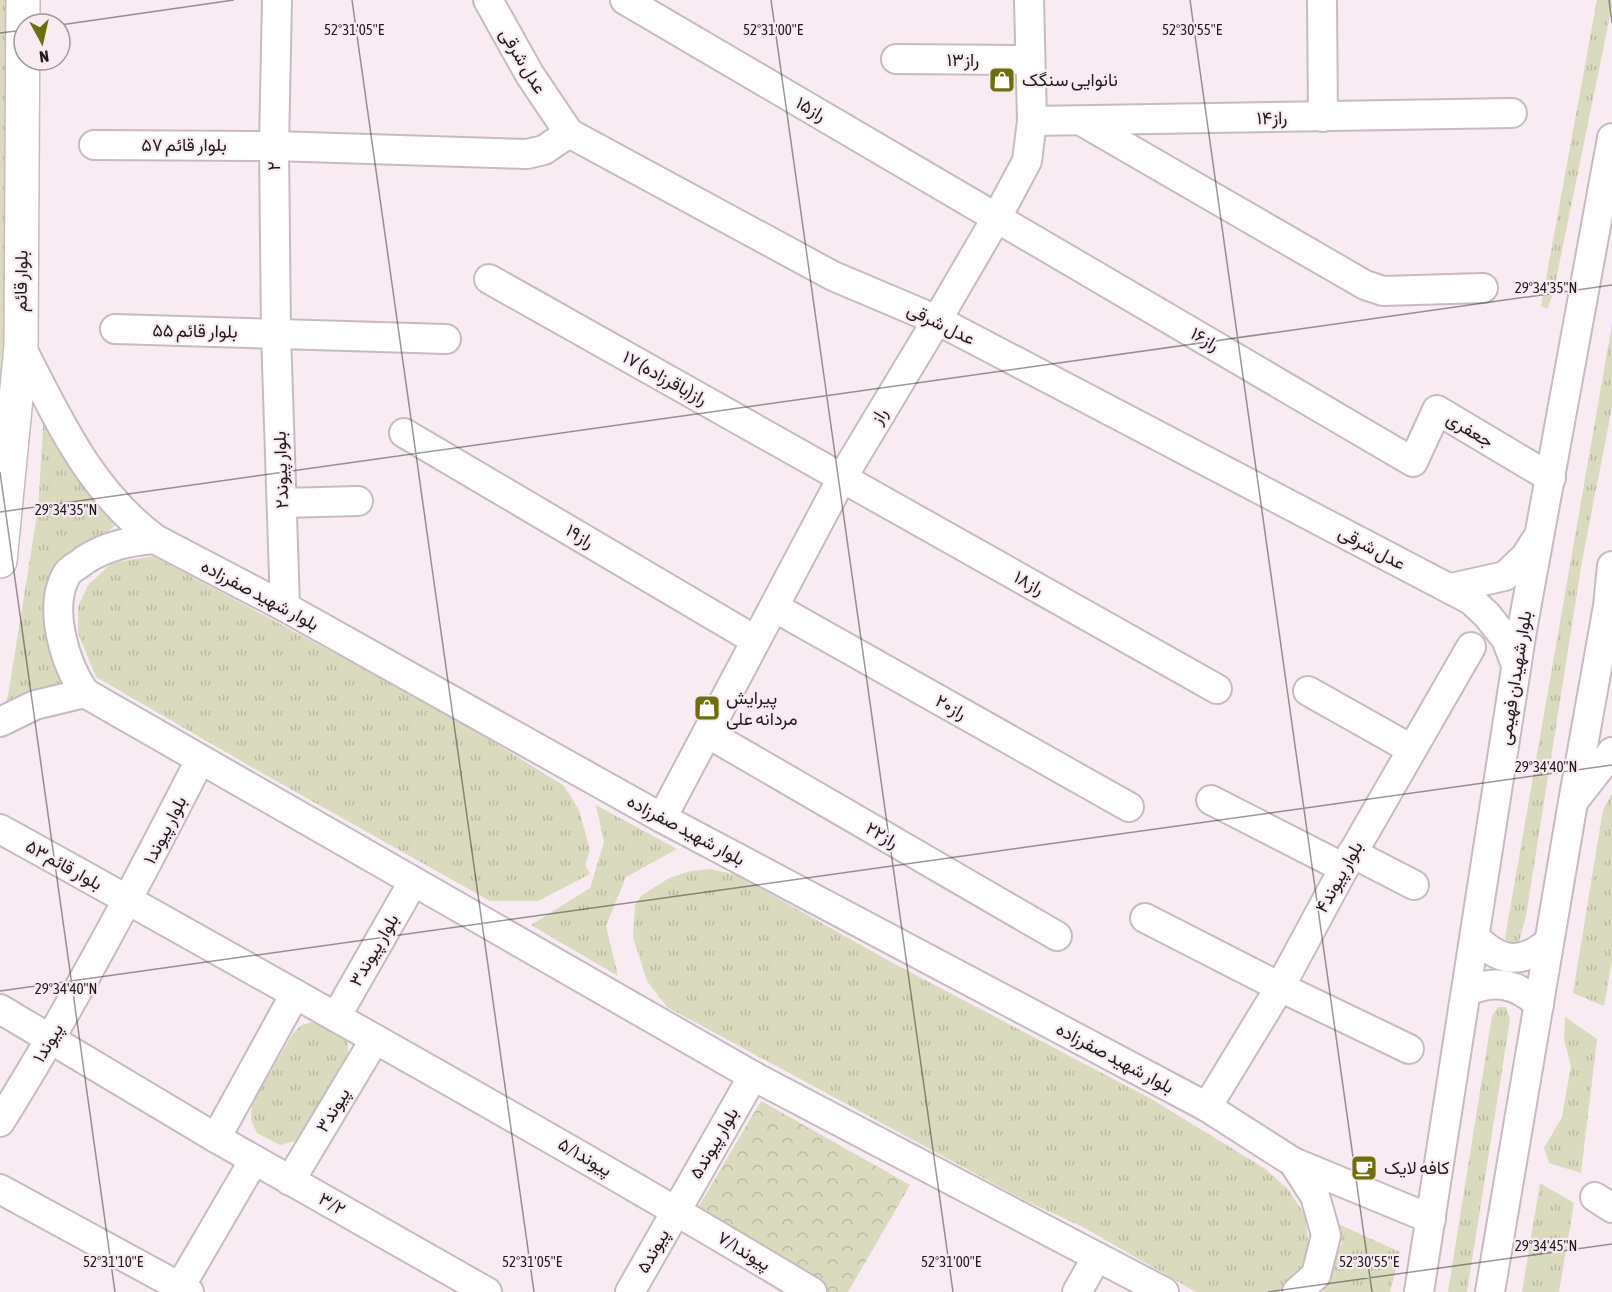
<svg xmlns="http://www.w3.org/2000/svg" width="1612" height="1292" font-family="'Asap Condensed',Vazirmatn,sans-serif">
<defs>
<pattern id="grass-tufts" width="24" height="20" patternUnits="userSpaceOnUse" patternTransform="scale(1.5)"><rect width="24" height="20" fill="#d9dabe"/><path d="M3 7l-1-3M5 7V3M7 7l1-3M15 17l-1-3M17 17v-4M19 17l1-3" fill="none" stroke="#babaa3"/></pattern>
<pattern id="park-crowns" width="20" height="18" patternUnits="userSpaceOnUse" patternTransform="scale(1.5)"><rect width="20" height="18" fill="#d9dabe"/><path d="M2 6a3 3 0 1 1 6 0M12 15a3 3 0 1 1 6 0" fill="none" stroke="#babaa3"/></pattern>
</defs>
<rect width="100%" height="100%" fill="#f8ebf2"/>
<g fill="url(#grass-tufts)">
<path d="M0 0H11L9 285 0 427Z"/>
<path d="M1597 0H1612V6L1553 294 1547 309 1541 306Z"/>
<path d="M1612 324V407L1582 561 1526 916 1518 945 1510 944 1505 938Z"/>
<path d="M44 412 117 524 65 566 67 680 53 687 7 702 38 509Z"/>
<path d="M153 556 452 716 564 786 579 810 590 850 585 865 590 874 538 901H490L262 773 96 677 78 633V607L88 585 112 563Z"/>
<path d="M1612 794V961L1604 1006 1573 993 1603 810Z"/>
<path d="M596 805 677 849 626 877 606 926 618 976 531 925 590 888 604 842Z"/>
<path d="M711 869 736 875 891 962 1153 1100 1264 1168 1288 1189 1306 1217 1308 1245 1304 1270 1277 1292H1196L1083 1227 1026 1201 667 1007 647 981 633 937 635 905 641 896 669 878 691 871Z"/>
<path d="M1498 1007H1506L1510 1019 1467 1292H1448L1492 1016Z"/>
<path d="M1565 1017 1597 1039 1581 1173 1549 1163 1544 1148 1562 1117 1571 1066 1564 1039Z"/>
<path d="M315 1021 343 1032 348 1045V1057L310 1125 295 1141 280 1145 257 1133 251 1120 252 1104 293 1033 302 1025Z"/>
<path d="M1540 1183 1574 1203 1559 1292H1522Z"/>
<path d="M1334 1222 1400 1252 1390 1292H1323L1342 1242Z"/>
</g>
<path fill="url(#park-crowns)" d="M761 1101 910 1185 848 1292H824L693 1216Z"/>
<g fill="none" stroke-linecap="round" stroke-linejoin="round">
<defs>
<g id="minor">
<path d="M277 0 274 146 276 333 285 607"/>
<path d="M488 0 530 75 569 133 833 276 937 320 1471 600 1487 615 1506 639 1516 665"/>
<path d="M625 0 1413 462 1437 410 1551 478"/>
<path d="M1322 0 1323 117"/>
<path d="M896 59 1030 60"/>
<path d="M1032 121 1512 113"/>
<path d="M1083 122 1365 285 1383 291 1483 288"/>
<path d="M94 145 274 146 527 154 544 150 569 133"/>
<path d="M489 279 1217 689"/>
<path d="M115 329 446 339"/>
<path d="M21 347C59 420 88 488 155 539L285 607 662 818 1207 1107 1293 1162 1431 1219"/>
<path d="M404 433 755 640"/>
<path d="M282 503 358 501"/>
<path d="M1451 588 1505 576 1525 557 1536 540"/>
<path d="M774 607 1129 807"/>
<path d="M1308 691 1411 749"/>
<path d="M85 693C65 664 47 607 67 574 70 570 74 567 78 565 100 547 127 541 155 539"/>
<path d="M0 722 35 705 85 693 753 1076 1164 1292"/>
<path d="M707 733 1057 936"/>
<path d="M1576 798 1612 752"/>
<path d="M1211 800 1344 868"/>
<path d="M662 818 842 478 937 320 997 217 1027 161 1032 121 1029 0"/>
<path d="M0 829C113 891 224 954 336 1017 496 1107 655 1197 812 1292"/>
<path d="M1352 853 1414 885"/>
<path d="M1145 918 1280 987 1409 1049"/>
<path d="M1475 937C1500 963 1522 965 1549 942"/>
<path d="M1466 992C1494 979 1518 983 1539 1005"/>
<path d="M0 1009 216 1138 487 1292"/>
<path d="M336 1017 413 882"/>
<path d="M1207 1107 1280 987 1344 868 1471 647"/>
<path d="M0 1122C73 1005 137 883 200 760"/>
<path d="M216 1138 295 994"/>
<path d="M1293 1162 1315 1196 1326 1235 1316 1275 1297 1292"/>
<path d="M290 1181 375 1039"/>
<path d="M0 1189 189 1292"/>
<path d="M1595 1197 1612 1208"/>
<path d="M177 1292 254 1160"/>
<path d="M630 1292 753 1076"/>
<path d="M1077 1292 1097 1257"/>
<path d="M1419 1292 1522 630 1612 138"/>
<path d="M1490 1292 1573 802 1608 606 1612 566"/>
</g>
<path id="major" d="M0 561 21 347 23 0"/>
</defs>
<use href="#minor" stroke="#c7bbc1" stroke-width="32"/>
<use href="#major" stroke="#c7bbc1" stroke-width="36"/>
<use href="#minor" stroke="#fff" stroke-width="28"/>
<use href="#major" stroke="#fff" stroke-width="33"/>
</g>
<path fill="none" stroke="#1f1b1d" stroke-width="1.5" stroke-opacity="0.45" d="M352 0 534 1292M771 0 953 1292M1190 0 1372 1292M1609 0 1612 23M60 25 234 0M0 33 24 30M0 472 115 1292M0 512 1612 285M0 991 1612 765M1268 1292 1612 1244"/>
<defs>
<symbol id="shop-square" viewBox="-11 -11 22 22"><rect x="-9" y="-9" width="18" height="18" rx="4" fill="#6f6e0f" stroke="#f8ebf2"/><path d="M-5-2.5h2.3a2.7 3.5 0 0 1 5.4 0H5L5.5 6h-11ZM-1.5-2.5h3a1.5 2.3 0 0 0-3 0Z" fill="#fff"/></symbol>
<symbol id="cafe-square" viewBox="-11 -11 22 22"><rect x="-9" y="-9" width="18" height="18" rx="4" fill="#6f6e0f" stroke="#f8ebf2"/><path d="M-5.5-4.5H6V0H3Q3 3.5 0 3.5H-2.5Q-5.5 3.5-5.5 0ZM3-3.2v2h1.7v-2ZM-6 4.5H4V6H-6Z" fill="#fff"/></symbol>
</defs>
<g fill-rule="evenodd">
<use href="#shop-square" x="987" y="65" width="30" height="30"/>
<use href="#shop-square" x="692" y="693" width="30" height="30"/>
<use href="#cafe-square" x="1349" y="1153" width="30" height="30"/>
</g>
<g text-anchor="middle" stroke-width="4.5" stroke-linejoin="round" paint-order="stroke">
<g font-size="18" fill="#1f1b1d" stroke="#f8ebf2">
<text x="963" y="66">راز۱۳</text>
<text transform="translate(523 61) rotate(59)" y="6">عدل شرقی</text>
<text transform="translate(811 109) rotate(30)" y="6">راز۱۵</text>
<text transform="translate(1272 118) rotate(-1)" y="6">راز۱۴</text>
<text x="184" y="151">بلوار قائم ۵۷</text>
<text transform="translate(274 166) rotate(-90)" y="6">۲</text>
<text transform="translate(21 281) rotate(-89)" y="6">بلوار قائم</text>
<text transform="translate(941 324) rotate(26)" y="6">عدل شرقی</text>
<text transform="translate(195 331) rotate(1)" y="6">بلوار قائم ۵۵</text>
<text transform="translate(1205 339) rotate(30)" y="6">راز۱۶</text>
<text transform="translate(665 378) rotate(29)" y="6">۱۷ راز(باقرزاده)</text>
<text transform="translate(879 416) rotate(-59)" y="6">راز</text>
<text transform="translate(1470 430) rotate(31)" y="6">جعفری</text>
<text transform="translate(281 470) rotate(-92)" y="6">بلوار پیوند۲</text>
<text transform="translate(580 536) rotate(31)" y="6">راز۱۹</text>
<text transform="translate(1372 548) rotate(28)" y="6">عدل شرقی</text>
<text transform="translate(1029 583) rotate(29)" y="6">راز۱۸</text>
<text transform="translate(260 595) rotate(28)" y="6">بلوار شهید صفرزاده</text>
<text transform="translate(1515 678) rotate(-81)" y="6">بلوار شهیدان فهیمی</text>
<text transform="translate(951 707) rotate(29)" y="6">راز۲۰</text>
<text transform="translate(165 830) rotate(-63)" y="6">بلوار پیوند۱</text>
<text transform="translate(686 830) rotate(28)" y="6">بلوار شهید صفرزاده</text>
<text transform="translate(882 835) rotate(30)" y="6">راز۲۲</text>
<text transform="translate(64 865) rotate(29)" y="6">بلوار قائم۵۳</text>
<text transform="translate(1339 877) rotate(-61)" y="6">بلوار پیوند۴</text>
<text transform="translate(374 950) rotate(-60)" y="6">بلوار پیوند۳</text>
<text transform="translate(48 1043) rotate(-59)" y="6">پیوند۱</text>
<text transform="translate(1115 1058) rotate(28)" y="6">بلوار شهید صفرزاده</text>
<text transform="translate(333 1110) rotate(-59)" y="6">پیوند۳</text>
<text transform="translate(714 1143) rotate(-60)" y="6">بلوار پیوند۵</text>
<text transform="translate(585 1157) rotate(30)" y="6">پیوند۵/۱</text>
<text transform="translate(332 1204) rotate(30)" y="6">۳/۲</text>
<text transform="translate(653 1251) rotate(-61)" y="6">پیوند۵</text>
<text transform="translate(744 1251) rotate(31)" y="6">پیوند۷/۱</text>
</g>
<g font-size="18" fill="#1f1b1d" stroke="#f8ebf2" text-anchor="start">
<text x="1022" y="86">نانوایی سنگک</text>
<text x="726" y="704">پیرایش<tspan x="726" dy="21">مردانه علی</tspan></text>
<text x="1384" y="1174">کافه لایک</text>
</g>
</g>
<g font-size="15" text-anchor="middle" fill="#1f1b1d" stroke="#f8ebf2" stroke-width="4.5" stroke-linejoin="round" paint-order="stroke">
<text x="354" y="35">52°31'05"E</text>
<text x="773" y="35">52°31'00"E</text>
<text x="1192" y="35">52°30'55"E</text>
<text x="1546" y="293">29°34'35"N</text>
<text x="66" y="515">29°34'35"N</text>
<text x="1546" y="772">29°34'40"N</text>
<text x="66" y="994">29°34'40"N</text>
<text x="1546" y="1251">29°34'45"N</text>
<text x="113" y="1267">52°31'10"E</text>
<text x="532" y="1267">52°31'05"E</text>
<text x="951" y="1267">52°31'00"E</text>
<text x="1369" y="1267">52°30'55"E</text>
</g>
<g transform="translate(42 42) rotate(172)"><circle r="28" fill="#f8ebf2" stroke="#a1989d" stroke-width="1.5"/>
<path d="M0-4.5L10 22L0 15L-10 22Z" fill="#6f6e0f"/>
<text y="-9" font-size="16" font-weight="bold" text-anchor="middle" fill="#1f1b1d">N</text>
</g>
</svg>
